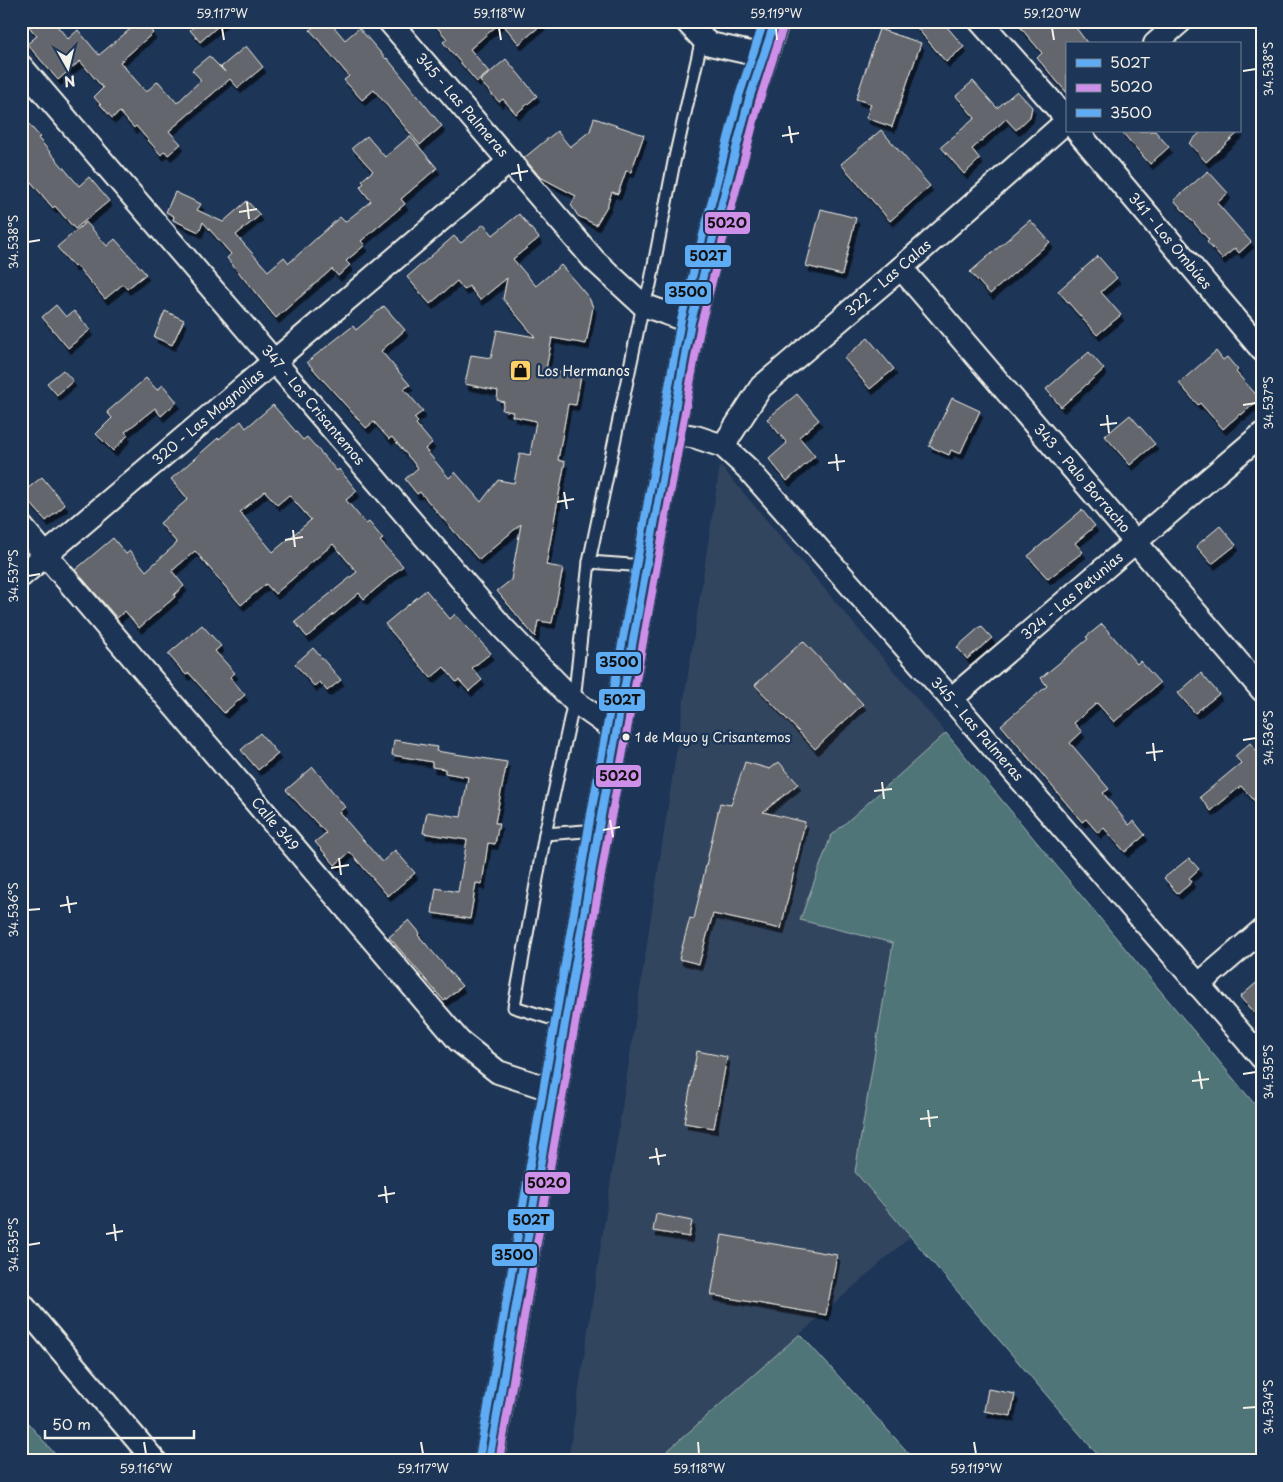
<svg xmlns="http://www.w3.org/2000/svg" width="1283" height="1482" font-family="'Playpen Sans',sans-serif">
<defs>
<filter id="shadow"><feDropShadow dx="3" dy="5.5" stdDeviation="0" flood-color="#0009"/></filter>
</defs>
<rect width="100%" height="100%" fill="#1d3557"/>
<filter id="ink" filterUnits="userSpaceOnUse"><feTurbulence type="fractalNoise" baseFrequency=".02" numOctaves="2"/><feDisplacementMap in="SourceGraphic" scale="10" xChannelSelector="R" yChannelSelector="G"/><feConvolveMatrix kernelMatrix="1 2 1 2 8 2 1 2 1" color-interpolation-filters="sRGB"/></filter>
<g filter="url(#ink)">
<path fill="#32445e" d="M720 465 946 733 831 836 801 920 893 943 855 1172 910 1237 656 1461H568Z"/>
<g fill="#4f7578" stroke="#a2b3b0">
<path d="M946 733 1262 1113V1461H1103L855 1172 893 943 800 920 831 836Z"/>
<path d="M800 1334 916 1461H656Z"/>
<path d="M21 1415 61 1461H21Z"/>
</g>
<g fill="#64666d" stroke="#f4f1e8" fill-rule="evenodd" filter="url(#shadow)">
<path d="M24 21H53L68 39 78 30 99 55 140 21H143L153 33 120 62 146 92 158 81 177 103 201 80 192 70 209 56 226 73 221 67 246 46 263 67 238 88 230 79 169 131 181 144 168 155 165 151 161 155 136 126 134 128 120 112 112 118 94 97 103 88 80 61 58 80 27 44 37 36Z"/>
<path d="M200 21H224L200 42 190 30Z"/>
<path d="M320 21H329L345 40 359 28 386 59 387 58 442 126 420 145 374 90 362 100 344 80 349 76 310 30Z"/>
<path d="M432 21H546L519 44 501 22 470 49 489 72 477 82 443 42 447 39Z"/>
<path d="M911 21H942L964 47 946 62Z"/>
<path d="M1015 21H1071L1088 44H1067V93L1037 58 1042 53Z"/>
<path d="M879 29 921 43 892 127 866 118 871 104 856 99Z"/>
<path d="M506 59 537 96 516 114 503 99 499 102 480 81Z"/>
<path d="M973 81 997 108 1017 91 1032 107 1030 117 1016 130 1006 119 972 149 980 159 964 174 941 147 975 118 956 96Z"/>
<path d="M21 115 40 137 38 138 79 186 89 177 109 201 75 229 55 206 53 208 21 170Z"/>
<path d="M594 118 644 135 631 172 626 171 618 194 612 192 607 206 596 225 578 216 571 205 576 196 540 177 524 158 557 131 570 147 590 131Z"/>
<path d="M881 130 930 186 890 221 841 164Z"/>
<path d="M1121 131H1155L1169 147 1150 164Z"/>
<path d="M1202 131H1240L1206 162 1189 143Z"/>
<path d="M367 136 385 157 410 136 437 168 401 199 405 204 361 241 365 245 346 261 350 265 338 276 332 269 276 318 227 258 231 254 203 222 199 232 173 220 174 216 166 212 175 192 201 204 197 210 223 222 247 201 260 215 236 235 268 271 284 257 289 263 340 217 345 222 371 201 360 187 364 183 362 180 373 171 352 148Z"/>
<path d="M1208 171 1228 193 1217 203 1251 242 1239 253 1235 248 1222 259 1207 242 1209 240 1174 200Z"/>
<path d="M821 209 856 218 842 275 806 266Z"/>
<path d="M519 214 539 238 513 259 536 286 561 265 589 298 593 307 586 344 552 338 546 369 581 375 576 405 568 404 558 460 565 462 546 565 563 568 552 623 538 621 535 637 497 591 511 580 521 524 479 560 420 492 417 494 405 479 418 468 392 437 389 439 374 422 366 428 307 362 353 326 356 330 384 306 405 330 381 351 410 385 404 389 423 411 414 418 418 422 416 424 432 443 425 449 449 478 455 472 481 502 498 480 514 483 520 453 530 455 536 421 512 416 513 412 502 410 504 402 497 400 498 391 465 384 471 355 491 358 497 330 535 337 503 299 507 278 480 300 469 286 464 290 457 281 430 304 407 277 454 236 461 243 484 224 493 235Z"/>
<path d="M1030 220 1050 242 990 294 970 272Z"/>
<path d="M86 222 107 246 115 239 146 274 127 289 123 284 105 299 76 265 74 267 57 247Z"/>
<path d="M1098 256 1117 278 1101 292 1121 315 1097 335 1058 291Z"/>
<path d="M56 305 66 317 74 311 90 330 68 348 42 317Z"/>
<path d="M165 311 184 320 172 345 154 337Z"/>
<path d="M868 338 894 369 870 389 844 358Z"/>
<path d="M1216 351 1223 360 1227 357 1238 370 1236 372 1260 399 1241 415 1240 414 1223 429 1200 403 1198 405 1179 383Z"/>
<path d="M1089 352 1104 369 1061 407 1046 389Z"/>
<path d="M63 370 73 381 57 395 47 383Z"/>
<path d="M146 378 157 390 163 385 177 402 161 416 155 408 125 432 128 435 113 451 96 434 112 418 107 412Z"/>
<path d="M797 394 819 420 799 437 815 456 787 481 769 459 787 443 767 419Z"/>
<path d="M952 398 980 411 960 454 951 450 949 455 929 446Z"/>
<path d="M273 405 303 440 307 437 337 471 339 469 357 491 346 500 366 524 369 522 383 539 380 541 403 566 364 599 359 593 307 637 295 622 357 572 333 544 275 594 266 584 241 605 195 551 172 571 184 586 174 595 175 597 139 628 125 611 117 618 75 570 113 538 126 554 130 551 146 571 177 543 160 523 188 499 171 479 218 438 219 439 241 421 246 428ZM265 491 277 505 289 495 311 520 273 552 240 512Z"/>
<path d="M1130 415 1155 444 1130 465 1105 436Z"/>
<path d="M42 477 65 505 46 521 22 493Z"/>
<path d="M1082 510 1095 526 1075 543 1083 552 1048 579 1028 556Z"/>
<path d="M1220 526 1236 545 1212 564 1196 546Z"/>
<path d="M426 590 450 619 455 614 491 653 472 668 482 680 469 691 459 680 456 682 444 667 431 678 385 624Z"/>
<path d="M1102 624 1137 664 1140 661 1160 683 1114 722 1097 703 1074 723 1082 732 1070 743 1109 789 1103 793 1129 825 1134 821 1145 835 1125 852 1104 828 1098 833 1086 819 1082 822 1001 725 1047 686 1041 678 1088 639 1086 637Z"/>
<path d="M202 625 221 646 215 651 235 673 230 677 245 695 224 713 189 673 186 675 168 654Z"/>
<path d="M981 626 992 638 967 659 957 647Z"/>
<path d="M803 641 863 704 815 749 755 685Z"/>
<path d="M313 648 341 680 327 691 320 682 314 686 295 664Z"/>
<path d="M1201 673 1219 694 1195 713 1178 693Z"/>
<path d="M260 733 278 754 258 770 241 750Z"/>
<path d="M394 740 437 747 436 751 507 762 495 823H499L495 844 488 843 482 884 476 883 470 919 432 913 436 888 458 892 467 840 423 833 427 812 461 817 468 777 445 773V769L432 767V762L392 755Z"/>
<path d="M1250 743 1262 757V809L1241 786 1211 811 1200 797 1241 763 1235 756Z"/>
<path d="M745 762 770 769 779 762 798 784 763 812 805 822 781 929 713 914 699 964 679 959 690 918 694 919 720 803 731 805Z"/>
<path d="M313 767 345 807 339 812 382 862 395 850 415 873 388 896 350 852 335 865 315 842 326 833 286 790Z"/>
<path d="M1189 858 1199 869 1189 878 1192 882 1178 894 1164 878Z"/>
<path d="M409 920 420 933 418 935 462 986 444 1001 389 937Z"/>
<path d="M1262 978V1022L1240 997Z"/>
<path d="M697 1051 727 1057 714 1128 684 1123Z"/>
<path d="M656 1214 692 1221 689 1237 653 1231Z"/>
<path d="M722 1235 837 1255 826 1315 711 1295Z"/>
<path d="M988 1389 1015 1394 1011 1416 984 1411Z"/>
</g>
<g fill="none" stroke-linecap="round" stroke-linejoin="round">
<defs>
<g id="service">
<path d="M589 562 645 566"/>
<path d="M545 834 598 830"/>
<path d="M566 1023 514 1007 545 834 574 701 589 562 643 305 650 285 674 162 702 38 708 21"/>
</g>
<g id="minor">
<path d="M389 21 594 260 643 305 691 322"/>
<path d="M686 21 702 38 710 44 764 56"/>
<path d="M980 21 1067 119"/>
<path d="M1155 44 1181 21"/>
<path d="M21 66 503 628 574 701 616 731"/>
<path d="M1077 131 1262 350"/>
<path d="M901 268 1262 690"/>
<path d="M670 433 696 437 723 446 747 468 951 699 1262 1058"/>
<path d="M723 446 761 387 901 268 1067 121"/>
<path d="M21 526 459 1041 498 1072 553 1090"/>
<path d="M21 576 510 161"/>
<path d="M951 699 1262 434"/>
<path d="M1198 985 1262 930"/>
<path d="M21 1303 155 1461"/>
</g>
<path id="secondary" d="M489 1461 601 816 691 322 749 99 775 21"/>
</defs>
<use href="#service" stroke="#f4f1e8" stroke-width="15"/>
<use href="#minor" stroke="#f4f1e8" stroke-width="26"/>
<use href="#secondary" stroke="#f4f1e8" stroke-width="31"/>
<use href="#service" stroke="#1d3557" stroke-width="11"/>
<use href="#minor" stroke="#1d3557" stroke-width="22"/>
<use href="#secondary" stroke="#1d3557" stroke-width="28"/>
<defs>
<path id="bus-1" d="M489 1461 601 816 691 322 749 99 775 21"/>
<path id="bus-2" d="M499 1461 611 818 701 324 759 102 784 24"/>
<path id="bus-3" d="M479 1459 591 814 681 320 739 96 764 21"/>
</defs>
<use href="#bus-1" stroke="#1d3557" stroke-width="11"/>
<use href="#bus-2" stroke="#1d3557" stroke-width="11"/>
<use href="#bus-3" stroke="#1d3557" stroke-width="11"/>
<use href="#bus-1" stroke="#5eacf4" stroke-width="8"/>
<use href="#bus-2" stroke="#ce8fe9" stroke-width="8"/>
<use href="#bus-3" stroke="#5eacf4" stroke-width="8"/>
</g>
</g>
<path fill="none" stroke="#f4f1e8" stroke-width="2" d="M222 28 224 40M499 28 501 40M776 28 777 40M1052 28 1054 40M1243 71 1256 69M789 126 792 143M782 136 799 133M518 164 521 181M511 174 528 171M247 202 249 219M239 212 257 209M28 242 40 240M1243 405 1256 403M1107 415 1109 433M1100 425 1117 423M836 454 838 471M828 463 845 461M564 492 567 509M557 502 574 499M293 530 295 547M285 540 303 537M28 576 40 574M1243 740 1256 738M1153 743 1155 761M1146 753 1163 751M882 782 884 799M874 791 892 789M610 820 613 837M603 830 620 827M339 858 341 875M331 868 349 865M67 896 70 913M60 906 77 903M28 910 40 909M1199 1071 1202 1089M1243 1074 1256 1072M1192 1081 1209 1079M928 1110 930 1127M920 1119 938 1117M656 1148 659 1165M649 1158 666 1155M385 1186 387 1203M378 1196 395 1193M114 1224 116 1241M106 1234 123 1231M28 1245 40 1243M1243 1408 1256 1407M144 1442 146 1454M421 1442 423 1454M698 1442 699 1454M974 1442 976 1454"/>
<defs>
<symbol id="shop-square" viewBox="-11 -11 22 22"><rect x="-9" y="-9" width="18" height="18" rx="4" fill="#ffd166" stroke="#1d3557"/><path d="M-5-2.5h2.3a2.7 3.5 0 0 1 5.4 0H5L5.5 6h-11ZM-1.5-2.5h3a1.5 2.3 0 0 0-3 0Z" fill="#111"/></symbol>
</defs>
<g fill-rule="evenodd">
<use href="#shop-square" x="508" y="358" width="25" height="25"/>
</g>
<circle fill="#f4f1e8" stroke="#1d3557" stroke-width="2" cx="626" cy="737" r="4.5"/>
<g text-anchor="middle" stroke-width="5" stroke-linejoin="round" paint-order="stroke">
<g font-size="13" fill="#f4f1e8" stroke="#1d3557" text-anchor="start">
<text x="635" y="742">1 de Mayo y Crisantemos</text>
</g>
<g font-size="14" fill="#f4f1e8" stroke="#1d3557">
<text transform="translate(462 105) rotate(49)" y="5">345 - Las Palmeras</text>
<text transform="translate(1170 241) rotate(50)" y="5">341 - Los Ombúes</text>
<text transform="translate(888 278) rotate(-41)" y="5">322 - Las Calas</text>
<text transform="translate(313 405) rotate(50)" y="5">347 - Los Crisantemos</text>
<text transform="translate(208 417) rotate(-40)" y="5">320 - Las Magnolias</text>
<text transform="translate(1082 478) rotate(49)" y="5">343 - Palo Borracho</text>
<text transform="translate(1072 596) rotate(-40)" y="5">324 - Las Petunias</text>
<text transform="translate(977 729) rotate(49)" y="5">345 - Las Palmeras</text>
<text transform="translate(275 824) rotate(50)" y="5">Calle 349</text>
</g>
<g font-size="14" fill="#f4f1e8" stroke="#1d3557" text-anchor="start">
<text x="537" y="376">Los Hermanos</text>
</g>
</g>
<g stroke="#1d3557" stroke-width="2">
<rect x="704" y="211" width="47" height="24" rx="5" fill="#ce8fe9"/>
<rect x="684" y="244" width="48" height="24" rx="5" fill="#5eacf4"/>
<rect x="664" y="281" width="48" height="24" rx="5" fill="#5eacf4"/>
<rect x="595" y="651" width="47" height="24" rx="5" fill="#5eacf4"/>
<rect x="598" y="688" width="48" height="24" rx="5" fill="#5eacf4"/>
<rect x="595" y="764" width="47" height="24" rx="5" fill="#ce8fe9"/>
<rect x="524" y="1171" width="47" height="24" rx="5" fill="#ce8fe9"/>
<rect x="507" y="1208" width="48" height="24" rx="5" fill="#5eacf4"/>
<rect x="491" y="1243" width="47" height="24" rx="5" fill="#5eacf4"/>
</g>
<g font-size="14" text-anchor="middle" font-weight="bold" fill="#111">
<text x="727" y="228">502O</text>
<text x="708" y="261">502T</text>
<text x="688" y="297">350O</text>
<text x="619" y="667">350O</text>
<text x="622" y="705">502T</text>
<text x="619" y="781">502O</text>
<text x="547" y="1188">502O</text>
<text x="531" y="1225">502T</text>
<text x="514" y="1260">350O</text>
</g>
<rect width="1283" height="1482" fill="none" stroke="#1d3557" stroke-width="55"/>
<rect x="1066" y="42" width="175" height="90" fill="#1d3557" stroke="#738091"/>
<rect x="1076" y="59" width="25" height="8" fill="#5eacf4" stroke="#738091"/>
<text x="1110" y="68" font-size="15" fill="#f4f1e8">502T</text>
<rect x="1076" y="84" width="25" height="8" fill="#ce8fe9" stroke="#738091"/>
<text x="1110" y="92" font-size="15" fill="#f4f1e8">502O</text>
<rect x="1076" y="109" width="25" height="8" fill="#5eacf4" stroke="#738091"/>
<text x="1110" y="118" font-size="15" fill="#f4f1e8">350O</text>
<g transform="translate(68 68) rotate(172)" stroke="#1d3557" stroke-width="4" paint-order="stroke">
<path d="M0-4L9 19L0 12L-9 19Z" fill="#f4f1e8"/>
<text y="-8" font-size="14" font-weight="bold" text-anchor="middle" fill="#f4f1e8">N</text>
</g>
<path d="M45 1430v8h149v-8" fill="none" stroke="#f4f1e8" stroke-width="2.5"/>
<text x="52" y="1430" font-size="15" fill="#f4f1e8" stroke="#1d3557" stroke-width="4" paint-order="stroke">50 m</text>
<rect x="28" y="28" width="1228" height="1426" fill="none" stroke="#f4f1e8" stroke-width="2"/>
<g font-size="12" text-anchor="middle" fill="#f4f1e8">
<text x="222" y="18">59.117°W</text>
<text x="499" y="18">59.118°W</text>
<text x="776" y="18">59.119°W</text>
<text x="1052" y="18">59.120°W</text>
<text transform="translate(1269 69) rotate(-90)" y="4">34.538°S</text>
<text transform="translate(14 242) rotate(-90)" y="4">34.538°S</text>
<text transform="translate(1269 403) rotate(-90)" y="4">34.537°S</text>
<text transform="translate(14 576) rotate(-90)" y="4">34.537°S</text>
<text transform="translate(1269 738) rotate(-90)" y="4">34.536°S</text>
<text transform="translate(14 910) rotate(-90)" y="4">34.536°S</text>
<text transform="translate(1269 1072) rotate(-90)" y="4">34.535°S</text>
<text transform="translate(14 1245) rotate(-90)" y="4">34.535°S</text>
<text transform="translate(1269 1407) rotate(-90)" y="4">34.534°S</text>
<text x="146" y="1473">59.116°W</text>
<text x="423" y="1473">59.117°W</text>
<text x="699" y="1473">59.118°W</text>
<text x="976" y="1473">59.119°W</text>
</g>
</svg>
